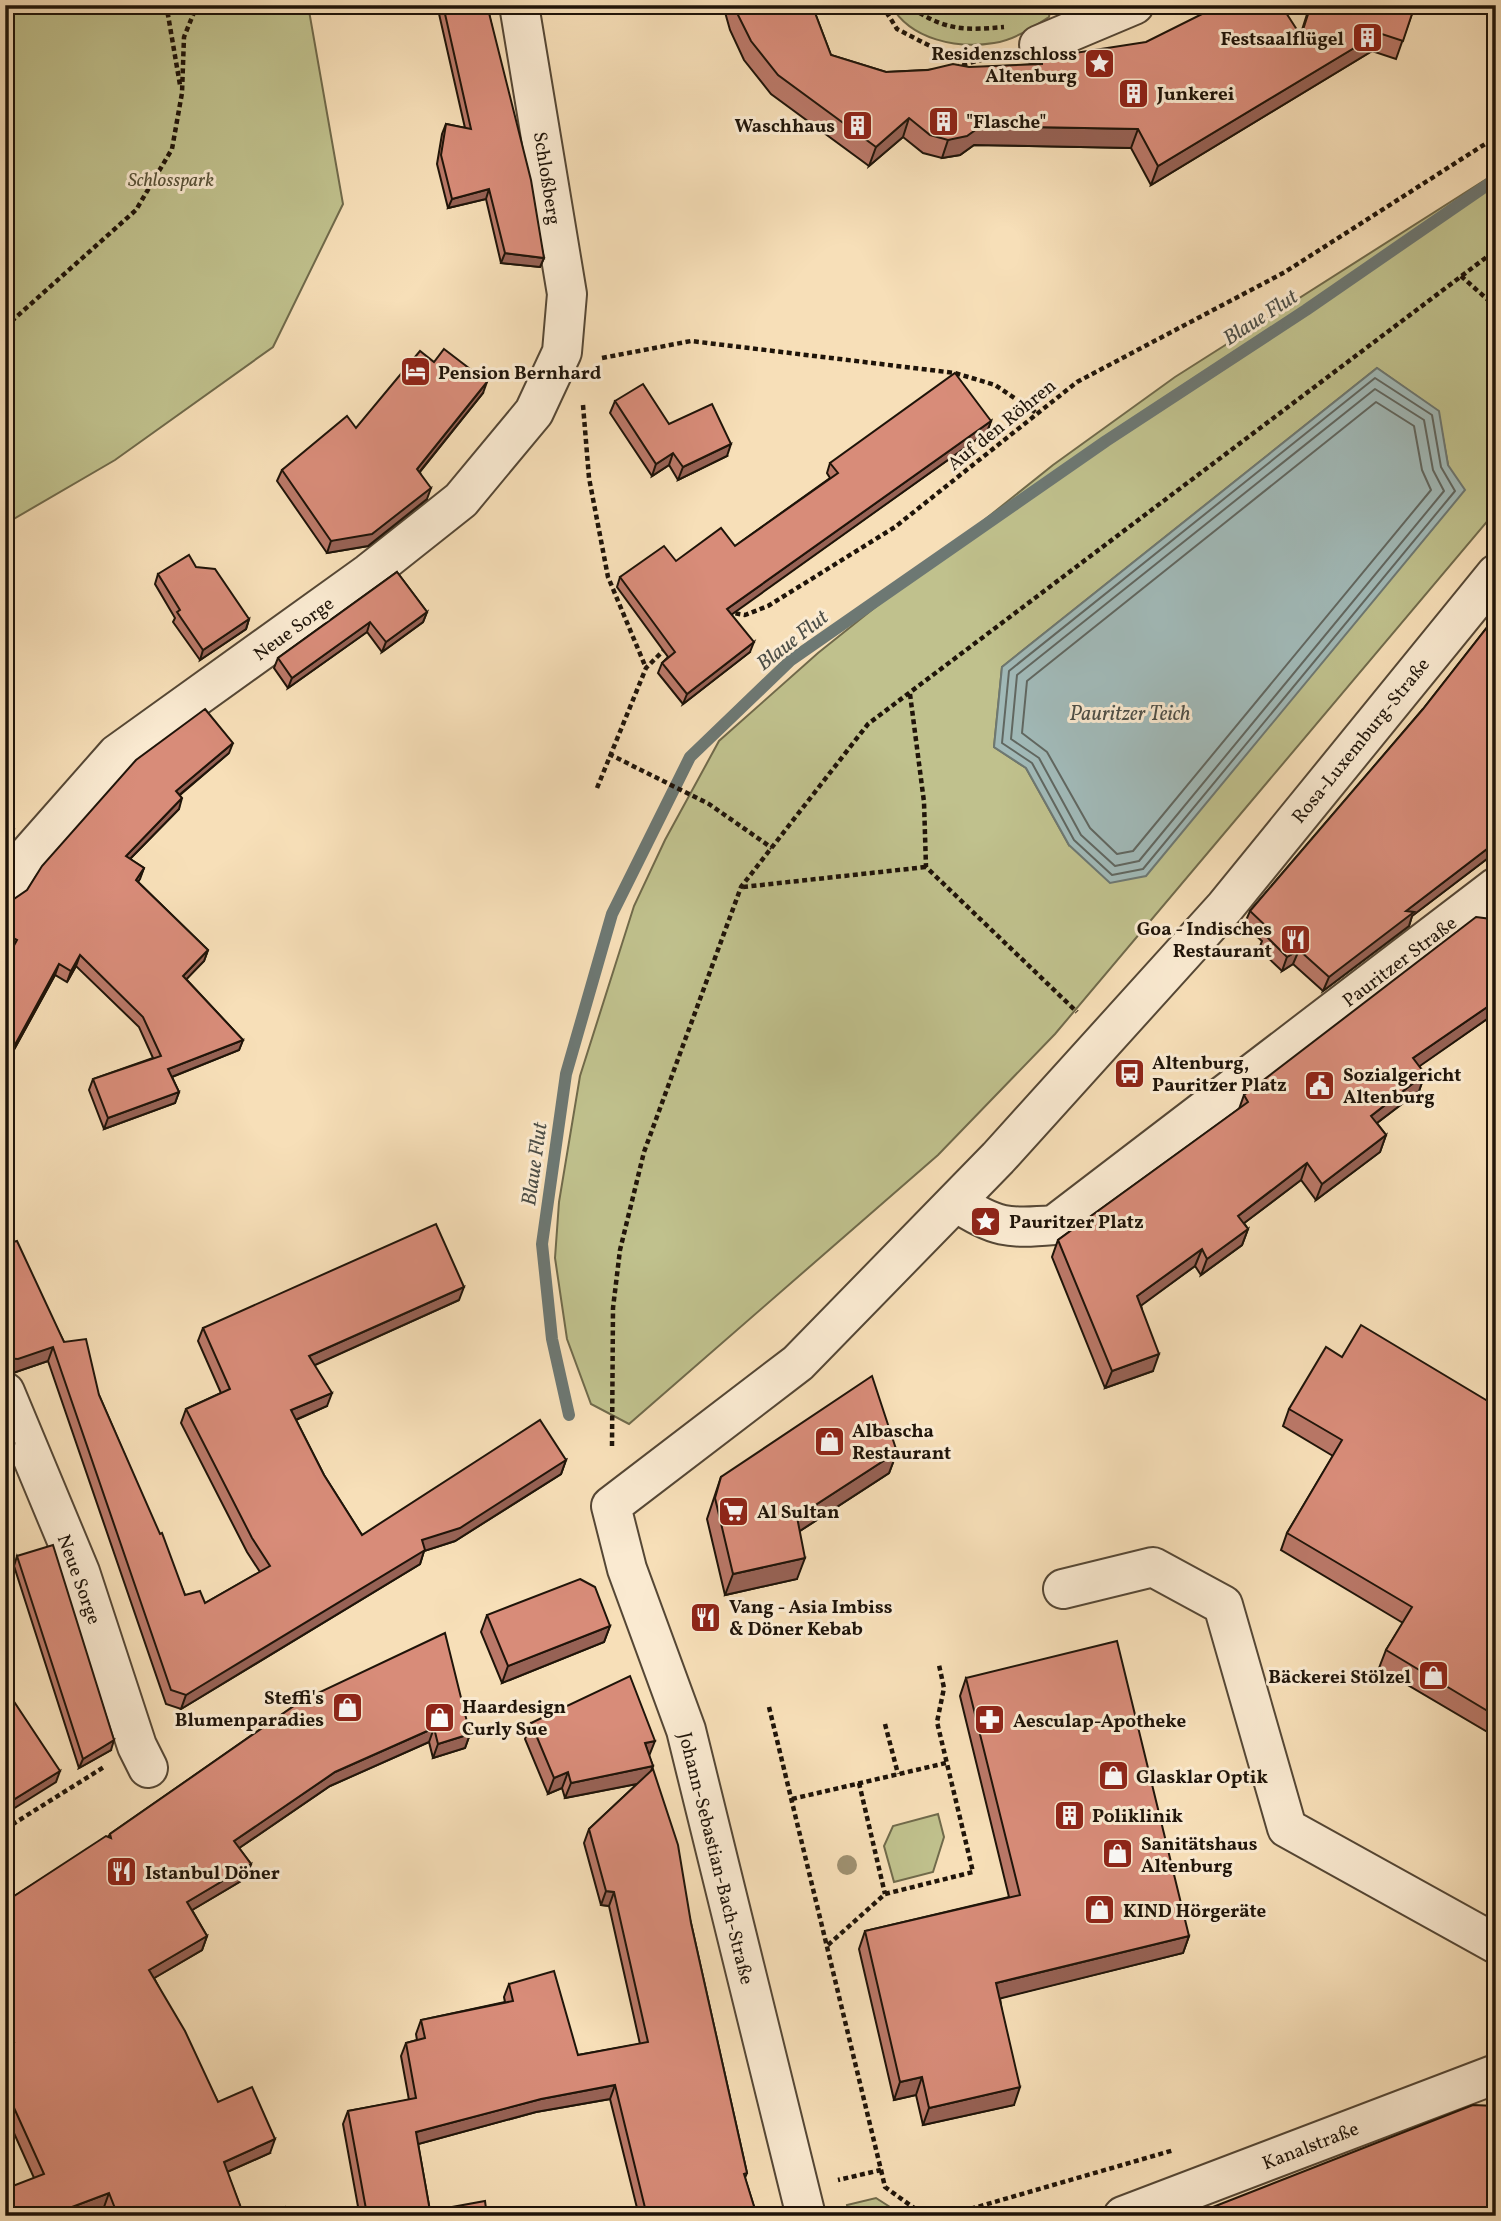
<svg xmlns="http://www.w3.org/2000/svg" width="1501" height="2221" font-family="Vollkorn,serif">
<rect width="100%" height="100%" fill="#f7dfb8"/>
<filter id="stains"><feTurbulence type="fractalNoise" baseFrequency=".00286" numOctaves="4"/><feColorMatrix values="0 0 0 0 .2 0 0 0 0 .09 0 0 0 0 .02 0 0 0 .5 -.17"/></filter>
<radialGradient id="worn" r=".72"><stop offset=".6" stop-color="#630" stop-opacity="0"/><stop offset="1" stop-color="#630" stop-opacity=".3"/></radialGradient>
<g fill="#c0c18d" stroke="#706a4b" stroke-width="2" fill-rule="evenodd">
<path d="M5 5H308L343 204 273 347 115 460 5 524Z"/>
<path d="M891 5H1051L1049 17C1032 28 1014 40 994 43 958 49 910 40 891 5Z"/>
<path d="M1496 173V511L1055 1034 938 1155 629 1424 591 1404 567 1339 555 1258 559 1202 580 1076 634 906 665 840 719 741 818 653 1053 465 1175 377ZM1377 368 1438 411 1448 465 1069 845 1026 768 994 747 1002 667Z"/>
<path d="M938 1814 944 1837 933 1872 894 1882 884 1846 893 1826Z"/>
<path d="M876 2198 904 2216H849L847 2205Z"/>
</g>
<path fill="#a1bab9" stroke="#6d7873" stroke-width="2" d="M1377 368 1439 411 1448 465 1465 490 1146 876 1110 883 1069 845 1026 768 994 747 1002 667Z"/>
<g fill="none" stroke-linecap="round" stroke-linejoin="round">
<g stroke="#606761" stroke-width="2">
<path d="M1375 378 1432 415 1441 467 1455 491 1143 869 1112 875 1074 840 1032 763 1002 743 1009 671Z"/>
<path d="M1375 389 1424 420 1433 470 1444 491 1139 861 1115 866 1081 835 1039 758 1011 739 1017 675Z"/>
<path d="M1376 402 1414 426 1422 470 1431 490 1133 851 1117 854 1090 828 1047 752 1022 733 1027 681Z"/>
</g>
<path stroke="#6d7873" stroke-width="12" d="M569 1415 552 1339 542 1244 566 1074 612 914 690 757 791 660 1106 441 1306 310 1496 179"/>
<defs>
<g id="minor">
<path d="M1039 45 1134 5"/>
<path d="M5 889 20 864 117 754 369 573 461 500 534 412 562 352 567 294 519 5"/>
<path d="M956 1202C995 1228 1008 1229 1054 1225L1496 887"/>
<path d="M5 1392 80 1572 137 1746 148 1768"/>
<path d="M1063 1589 1153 1567 1223 1605 1287 1828 1496 1944"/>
<path d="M806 2216 686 1730 627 1569 611 1506 798 1363 998 1158 1225 907 1496 574"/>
<path d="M1123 2216 1496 2074"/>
</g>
</defs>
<use href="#minor" stroke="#554735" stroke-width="42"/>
<g stroke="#1f1409" stroke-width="4.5" stroke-dasharray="5 3.5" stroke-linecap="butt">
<path d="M163 5 168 15 180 85"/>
<path d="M882 5 897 29 965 64 1001 55"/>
<path d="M917 5 918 12C949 31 968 30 1004 27"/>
<path d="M1461 276 1496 307"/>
<path d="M5 327 136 210 172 149 182 93 184 37 197 5"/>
<path d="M602 358 691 341 955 373 995 385 1038 414"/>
<path d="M583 405 589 478 608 577 646 668"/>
<path d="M727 612 745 615 768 606 895 527 1077 382 1285 272 1496 137"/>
<path d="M910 694 924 802 926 867 1077 1012"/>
<path d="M609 754 709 804 772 848"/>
<path d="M597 788 646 668 667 647"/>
<path d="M743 887 926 867"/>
<path d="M612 1446 613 1308 620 1250 644 1152 741 887 868 724 1496 250"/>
<path d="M769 1707 881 2170 838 2180"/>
<path d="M885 1724 898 1774"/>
<path d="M859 1783 885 1894"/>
<path d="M792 1799 946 1763"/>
<path d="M5 1829 104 1767"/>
<path d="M828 1945 885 1894 973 1872 937 1722 944 1688 939 1665"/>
<path d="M881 2170 885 2187 925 2216"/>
<path d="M946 2216 1174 2150"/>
</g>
<use href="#minor" stroke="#faead1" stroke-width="38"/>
</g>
<circle fill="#9f9171" cx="847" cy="1865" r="10"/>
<g fill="#ba7868" stroke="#1f1409" stroke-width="2">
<path d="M437 5H487L544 258 540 267 501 263 486 199 448 208 437 164 442 134 446 124 465 128Z"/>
<path d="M723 5H812L831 55 886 72 1040 64 1042 58 1300 36 1310 5H1415L1396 59 1372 51 1151 185 1131 148 974 145 960 155 942 158 923 153 903 137 869 166 771 94 744 60 730 30Z"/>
<path d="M434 362 483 393 420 472 427 499 368 546 327 553 277 481 282 470 356 428Z"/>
<path d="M615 401 669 424 727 456 678 480 669 465 652 476 610 413Z"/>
<path d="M991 421 987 432 731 614 750 652 683 704 658 673 662 663 668 657 617 587 620 577 735 546 830 478 827 473 830 463Z"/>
<path d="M397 572 427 612 423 622 382 652 367 632 288 688 274 668 278 658Z"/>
<path d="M158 574 249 619 246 629 200 660 173 622 175 618 155 584Z"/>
<path d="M1496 616V852L1412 916 1409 926 1323 991 1293 964 1282 971 1259 949 1262 941 1244 925 1250 911 1423 709Z"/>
<path d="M229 753 180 795 179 809 130 859 144 868 138 882 208 950 204 961 186 979 243 1040 239 1050 172 1077 179 1092 175 1103 104 1129 89 1090 93 1079 153 1058 139 1027 76 966 67 982 55 975 5 1066V962L12 950 5 947V913Z"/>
<path d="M1496 925V1030L1487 1019 1419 1066 1425 1074 1419 1091 1377 1123 1386 1135 1380 1152 1316 1200 1301 1180 1244 1223 1248 1229 1242 1245 1201 1275 1195 1266 1141 1305 1153 1371 1105 1388 1052 1257 1058 1240 1239 1109 1244 1095Z"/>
<path d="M5 1206 13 1242 64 1342 99 1395 185 1595 205 1603 260 1572 247 1552 181 1423 186 1409 221 1393 198 1341 203 1328 459 1300 314 1365 327 1406 296 1420 324 1475 362 1535 566 1460 561 1474 455 1541 424 1551 420 1564 181 1709 166 1704 48 1361 13 1373 5 1372Z"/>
<path d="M1342 1357 1496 1406V1737L1379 1668 1386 1650 1403 1623 1281 1550 1287 1533 1333 1456 1283 1426 1289 1409Z"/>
<path d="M897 1452 889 1473 800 1531 797 1579 725 1595 707 1519 721 1477Z"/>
<path d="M17 1556 111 1750 79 1768 14 1566Z"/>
<path d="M487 1615 610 1626 604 1642 502 1683 481 1632Z"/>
<path d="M966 1678 1189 1936 1183 1953 1000 1998 1014 2105 923 2125 916 2095 894 2100 859 1949 865 1931 1009 1897 960 1696Z"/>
<path d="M301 1701 470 1734 465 1748 433 1758 429 1742 330 1786 239 1848 251 1864 246 1878 192 1910 207 1936 202 1950 154 1978 218 2102 270 2153 227 2172 244 2216H107L104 2207 34 2178 5 2113V1902L108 1837 110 1834Z"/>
<path d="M531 1723 649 1756 653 1766 651 1770 691 1923 747 2173 745 2178 757 2216H639L610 2099 536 2112 418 2144 430 2211 487 2216H358L359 2212 343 2124 348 2111 409 2100 401 2056 406 2043 417 2040 416 2034 421 2020 505 2002 504 1997 509 1984 578 2055 640 2044 609 1906 601 1905 584 1843 589 1829 637 1784 565 1798 562 1788 548 1794 525 1739Z"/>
</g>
<g fill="#976255" stroke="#1f1409" stroke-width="2">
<path d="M1379 33 1372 51 1151 185 1158 166Z"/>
<path d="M909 118 903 137 869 166 876 147Z"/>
<path d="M981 126 1138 129 1131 148 974 145 960 155 942 158 948 140Z"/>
<path d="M489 189 486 199 448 208 452 199Z"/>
<path d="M505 253 544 258 540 267 501 263Z"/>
<path d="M487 382 483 393 413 480 417 469Z"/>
<path d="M991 421 987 432 724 620 727 609Z"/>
<path d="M731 444 727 456 678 480 683 467Z"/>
<path d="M673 453 669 465 652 476 656 464Z"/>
<path d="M431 488 427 499 368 546 327 553 331 541Z"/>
<path d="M427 612 423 622 382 652 386 642Z"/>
<path d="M249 619 246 629 200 660 203 650Z"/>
<path d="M370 622 367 632 288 688 292 678Z"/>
<path d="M754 642 750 652 683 704 687 694Z"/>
<path d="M233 743 229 753 172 801 176 791Z"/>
<path d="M182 798 179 809 122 867 126 856Z"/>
<path d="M14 829 9 844 5 849V842Z"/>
<path d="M1496 842V852L1412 916 1409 926 1323 991 1329 977 1406 911Z"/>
<path d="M144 868 140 879 132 890 136 880Z"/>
<path d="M208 950 204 961 179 987 183 976Z"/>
<path d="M1299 950 1293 964 1282 971 1287 957Z"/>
<path d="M80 955 76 966 67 982 71 971Z"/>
<path d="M59 964 55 975 5 1066V1063Z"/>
<path d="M1493 1003 1487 1019 1407 1075 1413 1058Z"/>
<path d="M243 1040 239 1050 164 1080 168 1069Z"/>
<path d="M1425 1074 1419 1091 1365 1132 1371 1116Z"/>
<path d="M179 1092 175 1103 104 1129 108 1118Z"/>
<path d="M1386 1135 1380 1152 1316 1200 1322 1184Z"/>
<path d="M1307 1163 1301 1180 1231 1233 1238 1216Z"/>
<path d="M1248 1229 1242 1245 1201 1275 1207 1259Z"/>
<path d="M1202 1249 1195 1266 1131 1313 1137 1296Z"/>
<path d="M464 1287 459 1300 304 1370 309 1356Z"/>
<path d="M53 1347 48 1361 13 1373 5 1372V1358Z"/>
<path d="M1159 1354 1153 1371 1105 1388 1112 1371Z"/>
<path d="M332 1393 327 1406 286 1424 291 1410Z"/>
<path d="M14 1444 9 1458 5 1459V1447Z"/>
<path d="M897 1452 889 1473 789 1538 797 1517Z"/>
<path d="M566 1460 561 1474 455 1541 424 1551 420 1564 181 1709 186 1695 422 1540Z"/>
<path d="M805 1558 797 1579 725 1595 733 1574Z"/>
<path d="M610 1626 604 1642 502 1683 508 1666Z"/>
<path d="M434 1728 429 1742 330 1786 229 1855 234 1841 335 1772Z"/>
<path d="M470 1734 465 1748 433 1758 438 1744Z"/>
<path d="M114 1740 111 1750 79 1768 83 1759Z"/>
<path d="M655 1741 649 1756 645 1743Z"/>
<path d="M653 1766 647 1782 565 1798 571 1783Z"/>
<path d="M60 1771 56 1782 5 1814V1805Z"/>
<path d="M568 1772 562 1788 548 1794 554 1778Z"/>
<path d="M251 1864 246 1878 182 1916 187 1902Z"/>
<path d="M606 1891 614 1892 609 1906 601 1905Z"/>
<path d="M207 1936 202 1950 144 1984 149 1970Z"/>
<path d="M1189 1936 1183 1953 990 2001 996 1983Z"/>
<path d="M922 2077 916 2095 894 2100 900 2082Z"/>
<path d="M615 2085 610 2099 536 2112 411 2146 416 2132 541 2099Z"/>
<path d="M1020 2087 1014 2105 923 2125 929 2108Z"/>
<path d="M275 2139 270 2153 218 2176 224 2162Z"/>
<path d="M109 2193 104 2207 80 2216H48Z"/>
</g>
<g fill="#d88c79" stroke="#1f1409" stroke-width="2">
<path d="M443 5H487L531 180 544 258 505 253 489 189 452 199 441 155 446 124 471 129Z"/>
<path d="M735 5H812L831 55 886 72 928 70 953 64 969 67 1042 64V58L1146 42 1220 5H1281L1301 36 1311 5H1415L1403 41 1379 33 1158 166 1138 129 981 126 967 136 948 140 930 135 909 118 876 147 778 75 751 41 736 11Z"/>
<path d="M444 349 487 382 417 469 431 488 372 534 331 541 282 470 347 416 356 428 420 351 434 362Z"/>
<path d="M955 373 991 421 727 609 754 642 687 694 662 663 675 652 620 577 664 546 676 561 721 528 735 546 838 473 830 463Z"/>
<path d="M643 384 669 424 712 404 731 444 683 467 673 453 656 464 615 401Z"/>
<path d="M189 555 196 567 215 569 249 619 203 650 177 612 180 610 158 574Z"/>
<path d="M397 572 427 612 386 642 370 622 292 678 278 658Z"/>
<path d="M1496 616V842L1406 911 1414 912 1329 977 1299 950 1287 957 1264 934 1269 929 1250 911 1423 709Z"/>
<path d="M205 709 233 743 176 791 182 798 126 856 144 868 136 880 208 950 183 976 243 1040 168 1069 179 1092 108 1118 93 1079 161 1056 143 1017 80 955 71 971 59 964 5 1063V962L17 940 5 934V913L14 899 27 890 42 866 136 760Z"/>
<path d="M5 824 14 829 5 842Z"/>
<path d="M1476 917 1491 919 1496 925V1006L1493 1003 1413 1058 1425 1074 1371 1116 1386 1135 1322 1184 1307 1163 1238 1216 1248 1229 1207 1259 1202 1249 1137 1296 1159 1354 1112 1371 1058 1240 1248 1102 1244 1095Z"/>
<path d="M5 1206 13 1242 17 1241 64 1342 86 1339 99 1395 160 1534 162 1533 185 1595 200 1591 205 1603 270 1566 252 1538 186 1409 230 1389 203 1328 436 1224 464 1287 309 1356 332 1393 291 1410 324 1475 362 1535 540 1420 566 1460 460 1528 422 1540 425 1550 186 1695 171 1690 53 1347 18 1359 5 1358Z"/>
<path d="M1361 1325 1496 1406V1716L1386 1650 1412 1607 1287 1533 1342 1440 1289 1409 1326 1347 1342 1357Z"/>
<path d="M872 1376 897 1452 797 1517 805 1558 733 1574 715 1498 721 1477Z"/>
<path d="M5 1424 14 1444 5 1447Z"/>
<path d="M53 1545 114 1740 83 1759 17 1556Z"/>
<path d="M580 1579 595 1587 610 1626 508 1666 487 1615Z"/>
<path d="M445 1633 470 1734 438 1744 434 1728 335 1772 234 1841 251 1864 187 1902 207 1936 149 1970 185 2031 218 2102 252 2087 275 2139 224 2162 244 2216H118L109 2193 48 2216H5V2189L44 2174 5 2088V2047L14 2042 5 2026V1902L106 1836 111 1838 110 1834 301 1701Z"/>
<path d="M1117 1641 1189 1936 996 1983 1020 2087 929 2108 922 2077 900 2082 865 1931 1020 1895 966 1678Z"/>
<path d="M630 1676 655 1741 645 1743 653 1766 571 1783 568 1772 554 1778 531 1723Z"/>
<path d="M5 1688 60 1771 5 1805Z"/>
<path d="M653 1769 678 1845 691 1923 747 2173 744 2174 757 2216H647L615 2085 541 2099 416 2132 430 2211 485 2201 487 2216H361L360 2210 366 2209 348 2111 416 2098 406 2043 425 2038 421 2020 513 2001 509 1984 554 1971 578 2055 648 2042 614 1892 606 1891 589 1829Z"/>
<path d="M1473 2105 1496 2106V2216H1190Z"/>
<path d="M285 2207 288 2216H261Z"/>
</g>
<defs>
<symbol id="building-square" viewBox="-11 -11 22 22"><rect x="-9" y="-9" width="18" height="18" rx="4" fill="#8f2418" stroke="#faead1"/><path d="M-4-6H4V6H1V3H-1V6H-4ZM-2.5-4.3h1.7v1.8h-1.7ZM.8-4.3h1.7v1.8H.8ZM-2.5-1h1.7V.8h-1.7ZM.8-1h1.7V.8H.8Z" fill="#fff"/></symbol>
<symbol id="sight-square" viewBox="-11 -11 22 22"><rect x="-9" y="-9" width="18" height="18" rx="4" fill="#8f2418" stroke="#faead1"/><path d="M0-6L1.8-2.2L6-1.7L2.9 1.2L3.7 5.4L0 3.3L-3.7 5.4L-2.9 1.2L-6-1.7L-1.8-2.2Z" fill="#fff"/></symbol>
<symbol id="hotel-square" viewBox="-11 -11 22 22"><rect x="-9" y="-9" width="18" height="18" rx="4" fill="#8f2418" stroke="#faead1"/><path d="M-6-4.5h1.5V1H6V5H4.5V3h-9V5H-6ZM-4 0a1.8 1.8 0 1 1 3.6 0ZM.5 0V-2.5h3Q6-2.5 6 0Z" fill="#fff"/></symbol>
<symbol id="restaurant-square" viewBox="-11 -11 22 22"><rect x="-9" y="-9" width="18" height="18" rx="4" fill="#8f2418" stroke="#faead1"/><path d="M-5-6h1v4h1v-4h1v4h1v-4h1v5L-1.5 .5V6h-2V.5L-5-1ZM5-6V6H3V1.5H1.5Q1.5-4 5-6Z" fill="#fff"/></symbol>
<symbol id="bus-square" viewBox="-11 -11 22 22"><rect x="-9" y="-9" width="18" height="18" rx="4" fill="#8f2418" stroke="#faead1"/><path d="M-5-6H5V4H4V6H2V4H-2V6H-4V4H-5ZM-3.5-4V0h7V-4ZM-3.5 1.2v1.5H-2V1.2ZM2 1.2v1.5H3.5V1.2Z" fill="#fff"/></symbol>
<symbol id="civic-square" viewBox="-11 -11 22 22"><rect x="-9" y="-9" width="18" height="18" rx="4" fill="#8f2418" stroke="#faead1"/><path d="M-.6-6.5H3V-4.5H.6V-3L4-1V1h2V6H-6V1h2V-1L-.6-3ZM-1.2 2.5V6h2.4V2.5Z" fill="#fff"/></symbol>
<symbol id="shop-square" viewBox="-11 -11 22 22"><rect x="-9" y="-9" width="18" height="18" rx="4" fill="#8f2418" stroke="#faead1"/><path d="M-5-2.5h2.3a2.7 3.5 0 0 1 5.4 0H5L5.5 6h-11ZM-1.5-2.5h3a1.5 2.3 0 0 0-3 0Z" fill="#fff"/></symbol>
<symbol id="supermarket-square" viewBox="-11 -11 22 22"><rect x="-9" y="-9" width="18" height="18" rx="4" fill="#8f2418" stroke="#faead1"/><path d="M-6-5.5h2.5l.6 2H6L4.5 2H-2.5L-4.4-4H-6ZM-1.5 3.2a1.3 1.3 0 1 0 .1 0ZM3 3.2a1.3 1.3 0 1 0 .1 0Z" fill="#fff"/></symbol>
<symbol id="pharmacy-square" viewBox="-11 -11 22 22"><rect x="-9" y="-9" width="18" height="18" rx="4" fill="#8f2418" stroke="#faead1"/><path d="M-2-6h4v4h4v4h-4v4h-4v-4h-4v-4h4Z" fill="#fff"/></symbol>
</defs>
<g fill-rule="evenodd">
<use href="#building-square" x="1350" y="20" width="35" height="35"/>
<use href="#sight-square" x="1082" y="46" width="35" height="35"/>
<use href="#building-square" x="1116" y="76" width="35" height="35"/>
<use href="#building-square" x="926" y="104" width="35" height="35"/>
<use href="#building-square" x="840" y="108" width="35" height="35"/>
<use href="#hotel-square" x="398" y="354" width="35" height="35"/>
<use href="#restaurant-square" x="1278" y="922" width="35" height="35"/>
<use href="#bus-square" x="1112" y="1056" width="35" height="35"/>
<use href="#civic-square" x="1302" y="1068" width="35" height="35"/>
<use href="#sight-square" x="968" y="1204" width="35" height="35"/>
<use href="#shop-square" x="812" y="1424" width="35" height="35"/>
<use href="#supermarket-square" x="716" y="1494" width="35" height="35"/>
<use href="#restaurant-square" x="688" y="1600" width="35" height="35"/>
<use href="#shop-square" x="1416" y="1658" width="35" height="35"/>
<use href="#shop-square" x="330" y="1690" width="35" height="35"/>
<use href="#shop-square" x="422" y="1700" width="35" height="35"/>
<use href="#pharmacy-square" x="972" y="1702" width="35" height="35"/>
<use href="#shop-square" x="1096" y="1758" width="35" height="35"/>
<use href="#building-square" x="1052" y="1798" width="35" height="35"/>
<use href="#shop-square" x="1100" y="1836" width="35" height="35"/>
<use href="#restaurant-square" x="104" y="1854" width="35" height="35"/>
<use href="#shop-square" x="1082" y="1892" width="35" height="35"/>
</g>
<g text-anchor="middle" stroke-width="6" stroke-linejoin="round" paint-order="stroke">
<g font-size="19" font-weight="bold" fill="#1f1409" stroke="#faead1" text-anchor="start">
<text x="1344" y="45" text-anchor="end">Festsaalflügel</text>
<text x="1077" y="60" text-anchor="end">Residenzschloss<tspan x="1077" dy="22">Altenburg</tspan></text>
<text x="1157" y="100">Junkerei</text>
<text x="966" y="128">"Flasche"</text>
<text x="835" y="132" text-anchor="end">Waschhaus</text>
<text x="438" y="379">Pension Bernhard</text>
<text x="1272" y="935" text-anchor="end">Goa - Indisches<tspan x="1272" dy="22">Restaurant</tspan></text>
<text x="1152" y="1069">Altenburg,<tspan x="1152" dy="22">Pauritzer Platz</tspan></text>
<text x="1343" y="1081">Sozialgericht<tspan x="1343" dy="22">Altenburg</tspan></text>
<text x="1009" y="1228">Pauritzer Platz</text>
<text x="852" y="1437">Albascha<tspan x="852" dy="22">Restaurant</tspan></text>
<text x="757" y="1518">Al Sultan</text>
<text x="729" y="1613">Vang - Asia Imbiss<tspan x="729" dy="22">&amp; Döner Kebab</tspan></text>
<text x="1411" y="1683" text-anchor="end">Bäckerei Stölzel</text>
<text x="324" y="1704" text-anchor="end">Steffi's<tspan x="324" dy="22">Blumenparadies</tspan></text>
<text x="462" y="1713">Haardesign<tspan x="462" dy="22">Curly Sue</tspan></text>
<text x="1013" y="1727">Aesculap-Apotheke</text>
<text x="1136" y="1783">Glasklar Optik</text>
<text x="1092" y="1822">Poliklinik</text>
<text x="1141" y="1850">Sanitätshaus<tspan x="1141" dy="22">Altenburg</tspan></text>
<text x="145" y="1879">Istanbul Döner</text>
<text x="1123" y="1917">KIND Hörgeräte</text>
</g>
<g font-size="19" fill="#1f1409" stroke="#faead1">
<text transform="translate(548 178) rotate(81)" y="7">Schloßberg</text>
<text transform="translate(1001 424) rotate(-39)" y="7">Auf den Röhren</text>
<text transform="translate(293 628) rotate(-36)" y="7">Neue Sorge</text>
<text transform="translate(1360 740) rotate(-51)" y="7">Rosa-Luxemburg-Straße</text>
<text transform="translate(1399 961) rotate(-37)" y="7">Pauritzer Straße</text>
<text transform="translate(80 1579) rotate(70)" y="7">Neue Sorge</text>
<text transform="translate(717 1858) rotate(76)" y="7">Johann-Sebastian-Bach-Straße</text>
<text transform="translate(1310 2145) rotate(-21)" y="7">Kanalstraße</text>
</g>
<g font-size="19" font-style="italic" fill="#575137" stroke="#faead1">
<text x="171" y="186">Schlosspark</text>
</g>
<g font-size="21" font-style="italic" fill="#4c4e47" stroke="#faead1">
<text transform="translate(1260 317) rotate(-33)" y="7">Blaue Flut</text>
<text transform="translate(792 640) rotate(-38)" y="7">Blaue Flut</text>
<text x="1130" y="720">Pauritzer Teich</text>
<text transform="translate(534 1164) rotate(-82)" y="7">Blaue Flut</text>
</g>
</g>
<rect width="1501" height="2221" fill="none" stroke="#f7dfb8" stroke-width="28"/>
<rect x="7" y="7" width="1487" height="2207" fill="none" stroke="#1f1409" stroke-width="3.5"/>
<rect x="14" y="14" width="1473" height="2193" fill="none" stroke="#1f1409" stroke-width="2"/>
<rect width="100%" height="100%" filter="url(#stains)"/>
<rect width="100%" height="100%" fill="url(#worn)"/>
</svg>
